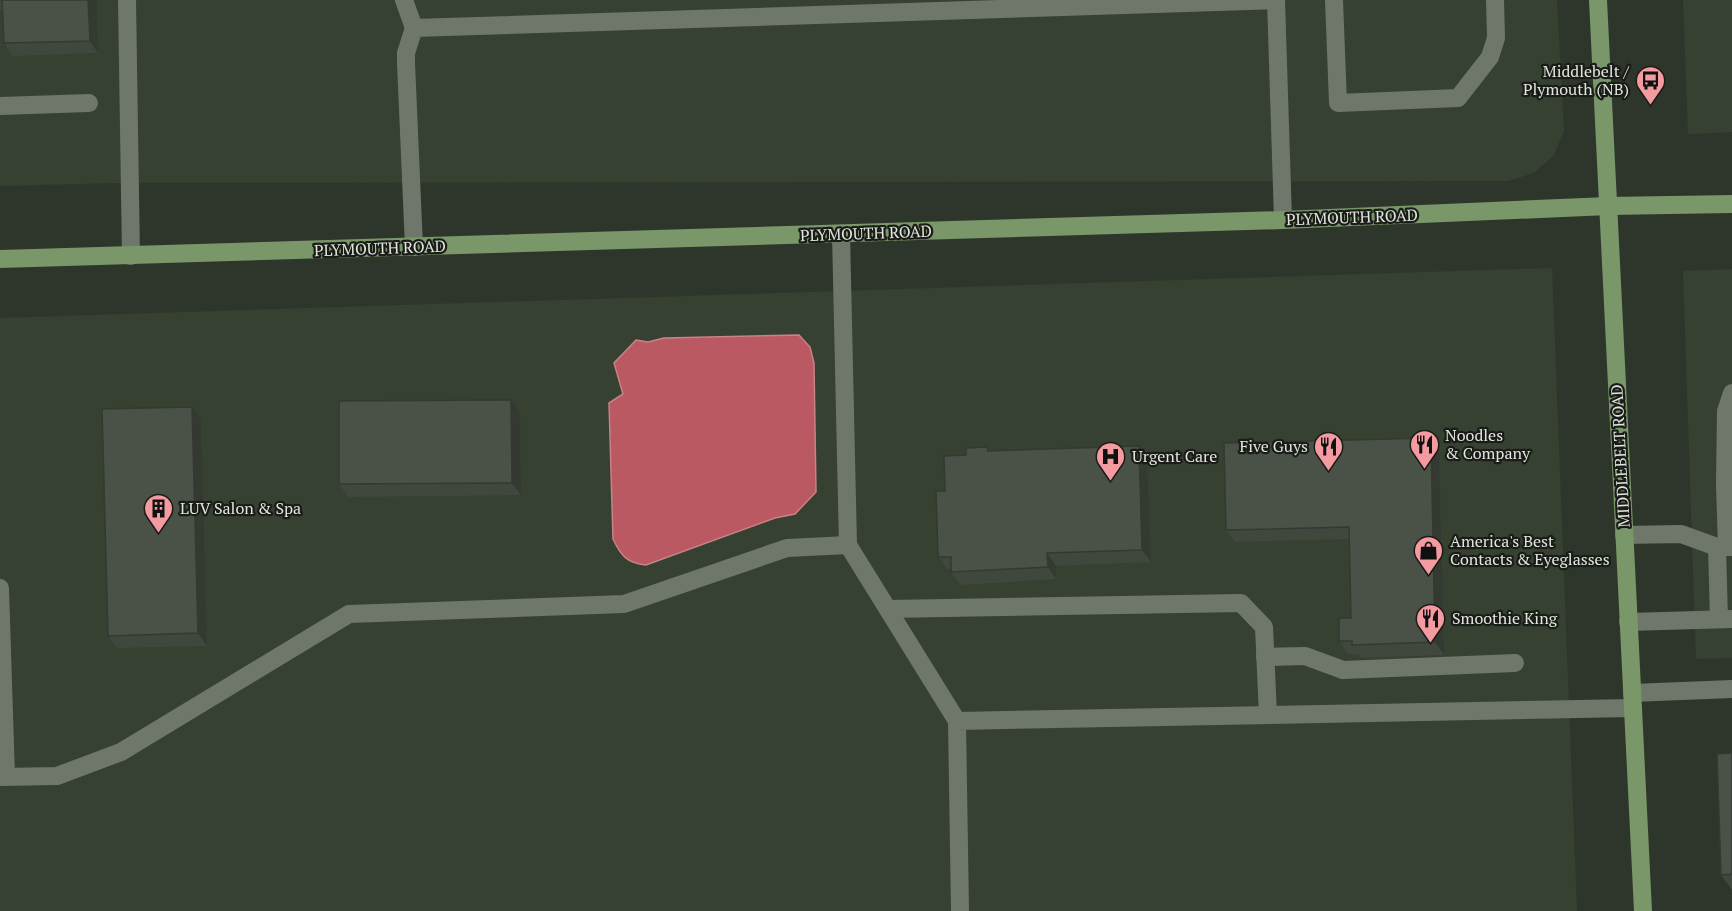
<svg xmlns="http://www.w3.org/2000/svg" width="1732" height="911" font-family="'PT Serif',serif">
<rect width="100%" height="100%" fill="#2e362b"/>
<g fill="#364132">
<path d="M0 0H1557L1564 131 1554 155 1534 173 1508 181 116 183 0 186Z"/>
<path d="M1683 0H1732V132L1688 134Z"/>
<path d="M1552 268 1577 911H0V318Z"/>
<path d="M1732 269V658L1696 659 1683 271Z"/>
</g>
<path fill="#bb5963" stroke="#c68388" stroke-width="1.5" d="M799 335 810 347 814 363 816 492 795 514 775 518 646 565C627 563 621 556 613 539L609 403 623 394 614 363 636 340 648 342 664 338Z"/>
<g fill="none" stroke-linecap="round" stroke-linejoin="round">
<g stroke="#6f776b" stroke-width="18">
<path d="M127 0 131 256"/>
<path d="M404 0 414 28"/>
<path d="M1276 0 1283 220"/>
<path d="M1334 0 1338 103 1458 98 1490 57 1496 38 1495 0"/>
<path d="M0 106 89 103"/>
<path d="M841 234 848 545 957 721"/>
<path d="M414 247 406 63V53L414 28 1276 0"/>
<path d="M1624 535 1681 534 1717 547H1732"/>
<path d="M1717 547 1719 619"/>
<path d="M1727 547 1725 484 1726 411 1732 393"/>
<path d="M0 588 6 777"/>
<path d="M888 609 1241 603 1264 627 1268 715"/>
<path d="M1628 622 1732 619"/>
<path d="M1265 657 1305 656 1343 670 1515 663"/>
<path d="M1632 693 1732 689"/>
<path d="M0 777 57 776 121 752 349 614 624 604 787 548 848 545"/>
<path d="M960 911 957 721 1633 708"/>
</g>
<g stroke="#799769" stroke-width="18">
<path d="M1598 0 1643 911"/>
<path d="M0 259 1283 220 1608 206 1732 204"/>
</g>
</g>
<g fill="#40473d">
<path d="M0 0H97L98 53 12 56 4 43 3 10H0Z"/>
<path d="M520 412 521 495 348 497 339 484Z"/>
<path d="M201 419 207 646 117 648 108 636Z"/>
<path d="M987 447 990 451 1147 458 1151 562 1056 566V579L960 585 951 572V569H947L938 557 945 491 966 455Z"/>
<path d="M1439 451 1444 655 1361 658 1358 654H1348L1339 641 1351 618 1349 539 1235 542 1226 530Z"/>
<path d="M1732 753V890L1721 875Z"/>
</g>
<g fill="#343932">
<path d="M88 0H97L98 53 90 41Z"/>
<path d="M511 400 520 412 521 495 512 483Z"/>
<path d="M192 407 201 419 207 646 198 633Z"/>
<path d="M1431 438 1439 451 1444 655 1435 642Z"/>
<path d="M1139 446 1147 458 1151 562 1142 550Z"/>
<path d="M1047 553 1056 566V579L1048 567Z"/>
</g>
<g fill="#4a5247" stroke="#343932" stroke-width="1.5">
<path d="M2 0H88L90 41 4 43Z"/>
<path d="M511 400 512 483 339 484V401Z"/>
<path d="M192 407 198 633 108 636 102 409Z"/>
<path d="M1431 438 1435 642 1352 645V641H1339V618H1351L1349 527 1226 530 1224 443Z"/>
<path d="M1139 446 1142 550 1047 553 1048 567 951 572V557H938L936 491H945L944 456 966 455V448L987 447 988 451Z"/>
<path d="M1732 753V874L1721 875 1717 754Z"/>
</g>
<defs>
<symbol id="bus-pin" viewBox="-11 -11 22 30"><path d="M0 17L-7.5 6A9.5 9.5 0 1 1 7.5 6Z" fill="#f49aa1" stroke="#191c17"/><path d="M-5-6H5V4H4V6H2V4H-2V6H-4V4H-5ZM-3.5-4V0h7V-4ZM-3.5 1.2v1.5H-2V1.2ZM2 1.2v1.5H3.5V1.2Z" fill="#111"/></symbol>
<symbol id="restaurant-pin" viewBox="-11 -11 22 30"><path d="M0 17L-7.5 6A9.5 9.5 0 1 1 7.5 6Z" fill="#f49aa1" stroke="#191c17"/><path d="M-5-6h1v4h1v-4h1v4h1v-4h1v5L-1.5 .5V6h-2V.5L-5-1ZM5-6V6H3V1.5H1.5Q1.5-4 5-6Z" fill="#111"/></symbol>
<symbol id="hospital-pin" viewBox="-11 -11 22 30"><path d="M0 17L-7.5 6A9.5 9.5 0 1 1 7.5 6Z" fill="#f49aa1" stroke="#191c17"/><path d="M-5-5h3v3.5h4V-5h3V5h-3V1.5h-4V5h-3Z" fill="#111"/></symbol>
<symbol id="building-pin" viewBox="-11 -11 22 30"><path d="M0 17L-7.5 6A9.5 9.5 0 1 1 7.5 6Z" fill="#f49aa1" stroke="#191c17"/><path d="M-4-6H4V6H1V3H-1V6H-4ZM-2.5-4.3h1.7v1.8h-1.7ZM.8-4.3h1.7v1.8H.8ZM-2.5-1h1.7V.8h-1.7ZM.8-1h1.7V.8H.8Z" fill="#111"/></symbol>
<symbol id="shop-pin" viewBox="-11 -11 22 30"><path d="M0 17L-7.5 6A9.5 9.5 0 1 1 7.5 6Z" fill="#f49aa1" stroke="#191c17"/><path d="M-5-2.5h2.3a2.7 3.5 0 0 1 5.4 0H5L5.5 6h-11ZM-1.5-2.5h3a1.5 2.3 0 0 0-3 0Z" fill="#111"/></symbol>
</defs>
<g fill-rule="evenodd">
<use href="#bus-pin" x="1634" y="64" width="33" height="45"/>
<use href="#restaurant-pin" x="1408" y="428" width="33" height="45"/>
<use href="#restaurant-pin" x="1312" y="430" width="33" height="45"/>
<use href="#hospital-pin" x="1094" y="440" width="33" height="45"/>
<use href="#building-pin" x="142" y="492" width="33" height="45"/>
<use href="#shop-pin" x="1412" y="534" width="33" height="45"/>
<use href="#restaurant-pin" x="1414" y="602" width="33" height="45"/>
</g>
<g text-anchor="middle" stroke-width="4.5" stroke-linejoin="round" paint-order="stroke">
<g font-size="16" fill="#e1e5de" stroke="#191c17" text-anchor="start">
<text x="1629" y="77" text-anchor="end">Middlebelt /<tspan x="1629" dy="18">Plymouth (NB)</tspan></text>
<text x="1445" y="441">Noodles<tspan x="1445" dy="18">&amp; Company</tspan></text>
<text x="1308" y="452" text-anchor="end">Five Guys</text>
<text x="1132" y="462">Urgent Care</text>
<text x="180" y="514">LUV Salon &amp; Spa</text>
<text x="1450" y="547">America's Best<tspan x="1450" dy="18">Contacts &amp; Eyeglasses</tspan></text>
<text x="1452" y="624">Smoothie King</text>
</g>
<g font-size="16" fill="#e1e5de" stroke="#191c17">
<text transform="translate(1352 217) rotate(-2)" y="6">PLYMOUTH ROAD</text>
<text transform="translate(866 233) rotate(-2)" y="6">PLYMOUTH ROAD</text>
<text transform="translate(380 248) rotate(-2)" y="6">PLYMOUTH ROAD</text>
<text transform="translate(1620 456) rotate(-93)" y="6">MIDDLEBELT ROAD</text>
</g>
</g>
</svg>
